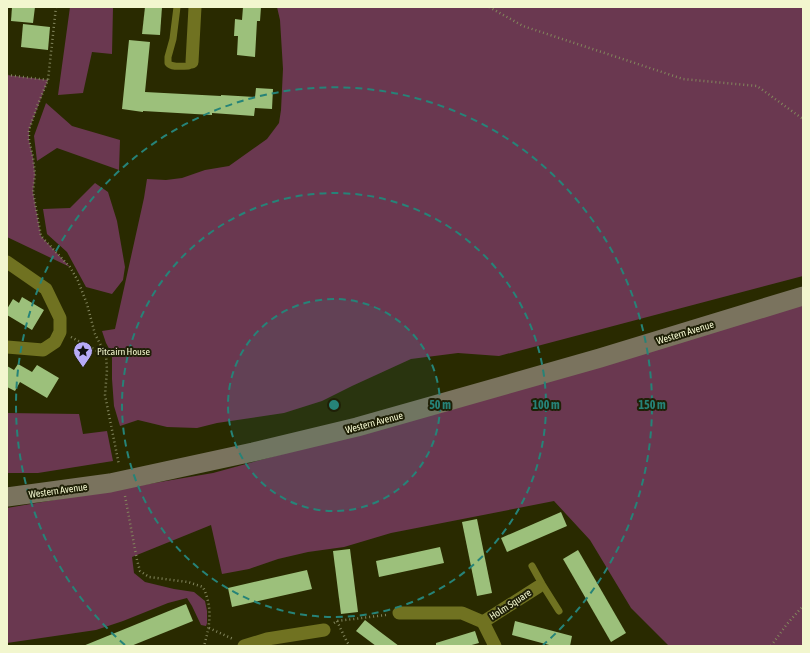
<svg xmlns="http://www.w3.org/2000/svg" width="810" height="653" font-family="'Asap Condensed',sans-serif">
<rect width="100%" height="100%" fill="#292a00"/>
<g fill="#6a3850">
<path d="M70 7H113L112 54 92 52 83 93 58 95Z"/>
<path d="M277 7H803V276L499 356 458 353 411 359 352 386 322 401 284 413 217 423 197 428 167 427 138 420 120 426 114 406 112 379V354L106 343 102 331 115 329 144 198 147 179 166 180 182 178 205 170 229 166 267 139 279 123 281 110 283 69 280 20Z"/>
<path d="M7 75 48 80 29 130V140L33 157 35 174 33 192 41 236 70 267 7 237Z"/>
<path d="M46 103 72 126 120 140 119 170 57 148 37 161 34 136Z"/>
<path d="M95 183 108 192 117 221 125 267 123 280 112 294 86 287 67 252 47 234 43 209 70 208Z"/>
<path d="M803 303V646H669L631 608 590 540 554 501 391 533 344 547 308 552 278 559 249 569 222 574 211 525 132 557 134 573 145 582 174 589 194 592 205 601 207 611V623L206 626 201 625 192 606 187 598 168 603 123 621 96 630 7 643V508L213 473 558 379Z"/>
<path d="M7 413 79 414 83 434 107 431 113 461 38 473H7Z"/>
</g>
<g fill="#9cc07b">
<path d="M12 7H35L33 23 11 21Z"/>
<path d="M145 7H162L160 35 142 34Z"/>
<path d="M243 7H261L260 21H257L255 57 237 55 238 36H234L235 19 242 20Z"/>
<path d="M23 24 50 27 48 50 21 47Z"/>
<path d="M129 40 150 42 145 92 221 96V95L255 97 256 88 273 89 272 109 255 108 254 116 212 113V115L143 111V112L122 109Z"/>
<path d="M22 297 44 310 32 330 7 315V309L13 299 19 303Z"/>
<path d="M18 364 32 372 37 365 59 378 47 398 20 382 15 391 7 387V366L14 370Z"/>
<path d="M561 512 567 526 507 552 501 538Z"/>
<path d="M477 519 492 593 477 596 462 522Z"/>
<path d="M440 547 444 563 379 577 376 561Z"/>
<path d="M350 549 358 612 341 614 333 551Z"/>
<path d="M578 550 626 633 611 642 563 559Z"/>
<path d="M307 570 312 589 232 607 228 588Z"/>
<path d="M186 604 193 621 131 646H83Z"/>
<path d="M365 620 379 631 399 646H376L356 631Z"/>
<path d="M515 621 572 636 570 646H553L512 635Z"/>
<path d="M475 631 479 643 468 646H436V643Z"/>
</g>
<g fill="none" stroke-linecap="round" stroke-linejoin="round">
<g stroke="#83865d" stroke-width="2.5" stroke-dasharray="1 3" stroke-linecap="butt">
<path d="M56 7 48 80 38 104 29 130V140L33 157 35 174 33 192 41 236 70 267 78 281 87 304 95 334 106 355 107 370 105 395 119 465"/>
<path d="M489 7 523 26 683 79 757 86 803 119"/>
<path d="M7 75 48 80"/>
<path d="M71 337 105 355"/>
<path d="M125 496 137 560 140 571 149 577 188 582 203 587C213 608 210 625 204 646"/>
<path d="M337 621 347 642 350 646"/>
<path d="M334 623 337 621 386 615"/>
<path d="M209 628 233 639"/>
<path d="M771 646 787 624 803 606"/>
</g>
<g stroke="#707221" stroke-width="7">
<path d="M177 7 173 39 168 57V63C172 68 182 66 189 66L192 62"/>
<path d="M532 566 542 584 559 611"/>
</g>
<g stroke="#707221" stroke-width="13">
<path d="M192 62 195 7"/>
<path d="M7 262 46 289 60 318V332L55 342 43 350 7 347"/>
<path d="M399 613H462L483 622"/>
<path d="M483 622 538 587"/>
<path d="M483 622 495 646"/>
<path d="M244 646 267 639 324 630"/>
</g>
<path stroke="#7a735e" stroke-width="19" d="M7 497 110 483 253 452 357 427 600 358 803 296"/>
</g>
<circle cx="334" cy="405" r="106" fill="#268378" fill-opacity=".12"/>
<g fill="none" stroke="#268378" stroke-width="2" stroke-dasharray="7 5">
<circle cx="334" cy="405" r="106"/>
<circle cx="334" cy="405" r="212"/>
<path d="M125 645A318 318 0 1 1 543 645"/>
</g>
<defs>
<symbol id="sight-pin" viewBox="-11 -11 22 30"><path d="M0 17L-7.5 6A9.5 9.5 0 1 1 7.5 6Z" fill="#b7abf7" stroke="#1f2007"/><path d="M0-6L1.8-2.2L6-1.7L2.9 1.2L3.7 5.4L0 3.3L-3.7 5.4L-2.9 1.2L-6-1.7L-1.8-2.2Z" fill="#111"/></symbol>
</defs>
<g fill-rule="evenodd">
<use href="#sight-pin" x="72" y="340" width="22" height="30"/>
</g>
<g text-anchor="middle" stroke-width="4" stroke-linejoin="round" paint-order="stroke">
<g font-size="10" fill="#f2f6ce" stroke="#1f2007">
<text transform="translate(685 332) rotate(-17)" y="4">Western Avenue</text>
<text transform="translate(374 422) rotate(-15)" y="4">Western Avenue</text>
<text transform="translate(58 490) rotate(-8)" y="4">Western Avenue</text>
<text transform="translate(510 604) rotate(-33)" y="4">Holm Square</text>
</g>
<g font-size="10" fill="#f2f6ce" stroke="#1f2007" text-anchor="start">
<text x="97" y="355">Pitcairn House</text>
</g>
</g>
<circle cx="334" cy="405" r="6" fill="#268378" stroke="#1f2007" stroke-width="2"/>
<g font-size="12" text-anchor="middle" font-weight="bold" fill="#268378" stroke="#1f2007" stroke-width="4" stroke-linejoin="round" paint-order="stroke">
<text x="440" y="409">50 m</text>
<text x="546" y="409">100 m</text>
<text x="652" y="409">150 m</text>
</g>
<rect width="810" height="653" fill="none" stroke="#f2f6ce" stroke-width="16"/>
</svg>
